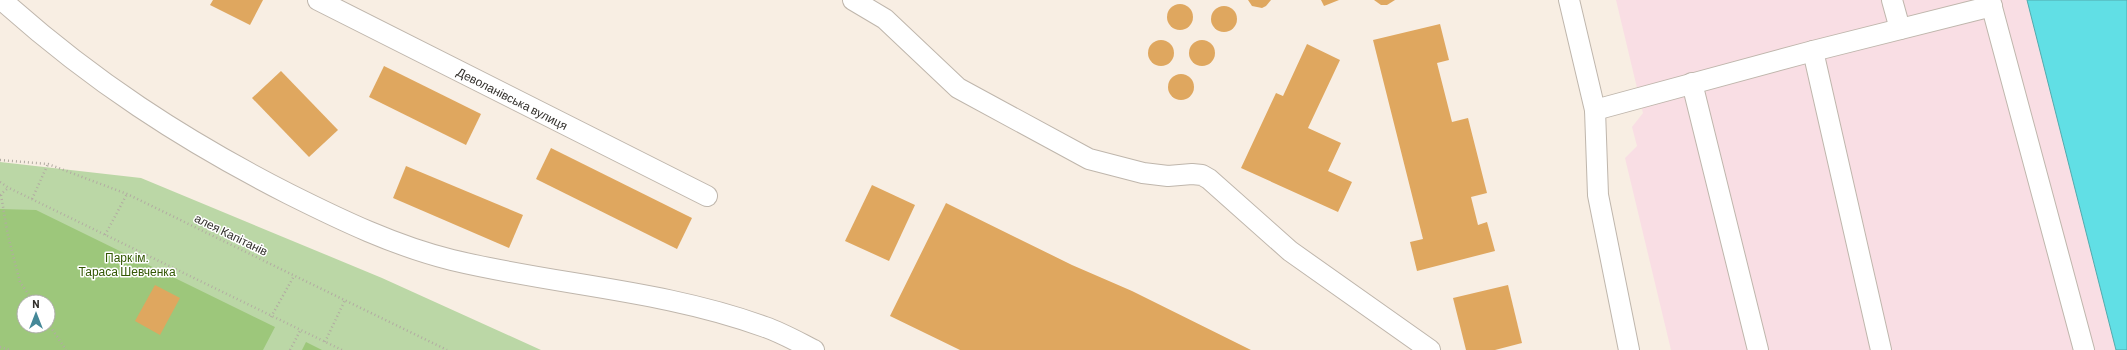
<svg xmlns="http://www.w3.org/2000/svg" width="2127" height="350" font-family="Barlow,sans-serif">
<rect width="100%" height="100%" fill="#f8eee3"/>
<path fill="#f9dee4" d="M1616 0H2027L2116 350H1671L1625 158 1637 146 1632 127 1643 113Z"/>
<path fill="#bbd7a6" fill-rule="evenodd" d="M0 162 141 178 382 278 541 350H0ZM24 302H48V326H24Z"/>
<g fill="#9dc77b" fill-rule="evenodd">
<path d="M0 209 36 210 275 327 263 350H0ZM24 302H48V326H24Z"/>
<path d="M306 342 322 350H302Z"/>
</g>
<path fill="#61dfe5" stroke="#53aaad" d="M2027 0H2127V350H2116Z"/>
<g fill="#dfa75f">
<path d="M213 0H263L250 25 210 5Z"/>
<path d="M1248 0H1271L1266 6 1262 8 1252 6Z"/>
<path d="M1321 0H1339L1324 6Z"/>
<path d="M1374 0H1395L1387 5H1381Z"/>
<circle cx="1180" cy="17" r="13"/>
<circle cx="1224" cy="19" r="13"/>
<path d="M1440 24 1449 60 1437 63 1452 122 1468 118 1487 193 1471 197 1478 225 1487 222 1495 251 1417 271 1410 242 1423 239 1373 40Z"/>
<circle cx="1161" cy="53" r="13"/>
<circle cx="1202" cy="53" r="13"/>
<path d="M1307 44 1340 60 1308 128 1341 143 1328 171 1352 182 1338 212 1241 168 1276 93 1283 96Z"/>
<path d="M384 66 481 114 466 145 369 97Z"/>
<path d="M281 71 338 130 309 157 252 98Z"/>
<circle cx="1181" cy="87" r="13"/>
<path d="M551 148 692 218 677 249 536 179Z"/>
<path d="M406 166 523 215 509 248 393 198Z"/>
<path d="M872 185 915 205 889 261 845 241Z"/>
<path d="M946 203 1072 265 1132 291 1251 350H960L890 316Z"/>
<path d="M155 285 180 298 160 335 135 321Z"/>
<path d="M1508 285 1522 343 1495 350H1466L1453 298Z"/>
</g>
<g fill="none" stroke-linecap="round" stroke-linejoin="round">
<defs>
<g id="minor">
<path d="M2 0C91 80 183 140 289 194 341 220 395 246 452 260 556 285 664 290 765 327 782 333 798 342 814 350"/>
<path d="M318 0 707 196"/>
<path d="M853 0 885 19 958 88 1089 159 1143 173 1168 176 1192 174 1202 175 1209 179 1290 251 1430 350"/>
<path d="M1569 0 1595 110 1598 195 1629 350"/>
<path d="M1892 0 1900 29"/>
<path d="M1990 0 2084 350"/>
<path d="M1813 51 1881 350"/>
<path d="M1692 83 1758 350"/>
<path d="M1595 110 1813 51 1992 6"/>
</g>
</defs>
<use href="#minor" stroke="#bfb6ac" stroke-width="22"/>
<g stroke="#b2aba2" stroke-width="2.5" stroke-dasharray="1 3" stroke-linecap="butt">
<path d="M0 160 48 164 127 194 447 350"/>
<path d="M0 182 9 188 342 350"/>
<path d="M0 195 8 188"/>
<path d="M1 195 8 236 20 282 34 302"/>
<path d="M32 199 48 164"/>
<path d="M105 235 127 194"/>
<path d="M271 317 294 276"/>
<path d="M48 323 66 350"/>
<path d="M325 342 345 300"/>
<path d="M0 347 10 350"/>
<path d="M290 350 300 331"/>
</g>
<use href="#minor" stroke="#fff" stroke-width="20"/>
</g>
<g text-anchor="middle" stroke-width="3" stroke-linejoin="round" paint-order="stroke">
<g font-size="12" fill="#312e2a" stroke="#fff">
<text transform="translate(512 99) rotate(27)" y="4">Деволанівська вулиця</text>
<text transform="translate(231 235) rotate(26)" y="4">алея Капітанів</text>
</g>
<g font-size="12" fill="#335703" stroke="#fff">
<text x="127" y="262">Парк ім.<tspan x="127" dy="14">Тараса Шевченка</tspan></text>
</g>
</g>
<g transform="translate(36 314)"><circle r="19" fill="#ffffff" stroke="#adabaa"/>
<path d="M0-3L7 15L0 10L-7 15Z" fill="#458898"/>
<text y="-6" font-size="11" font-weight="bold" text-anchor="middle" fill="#312e2a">N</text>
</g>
</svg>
